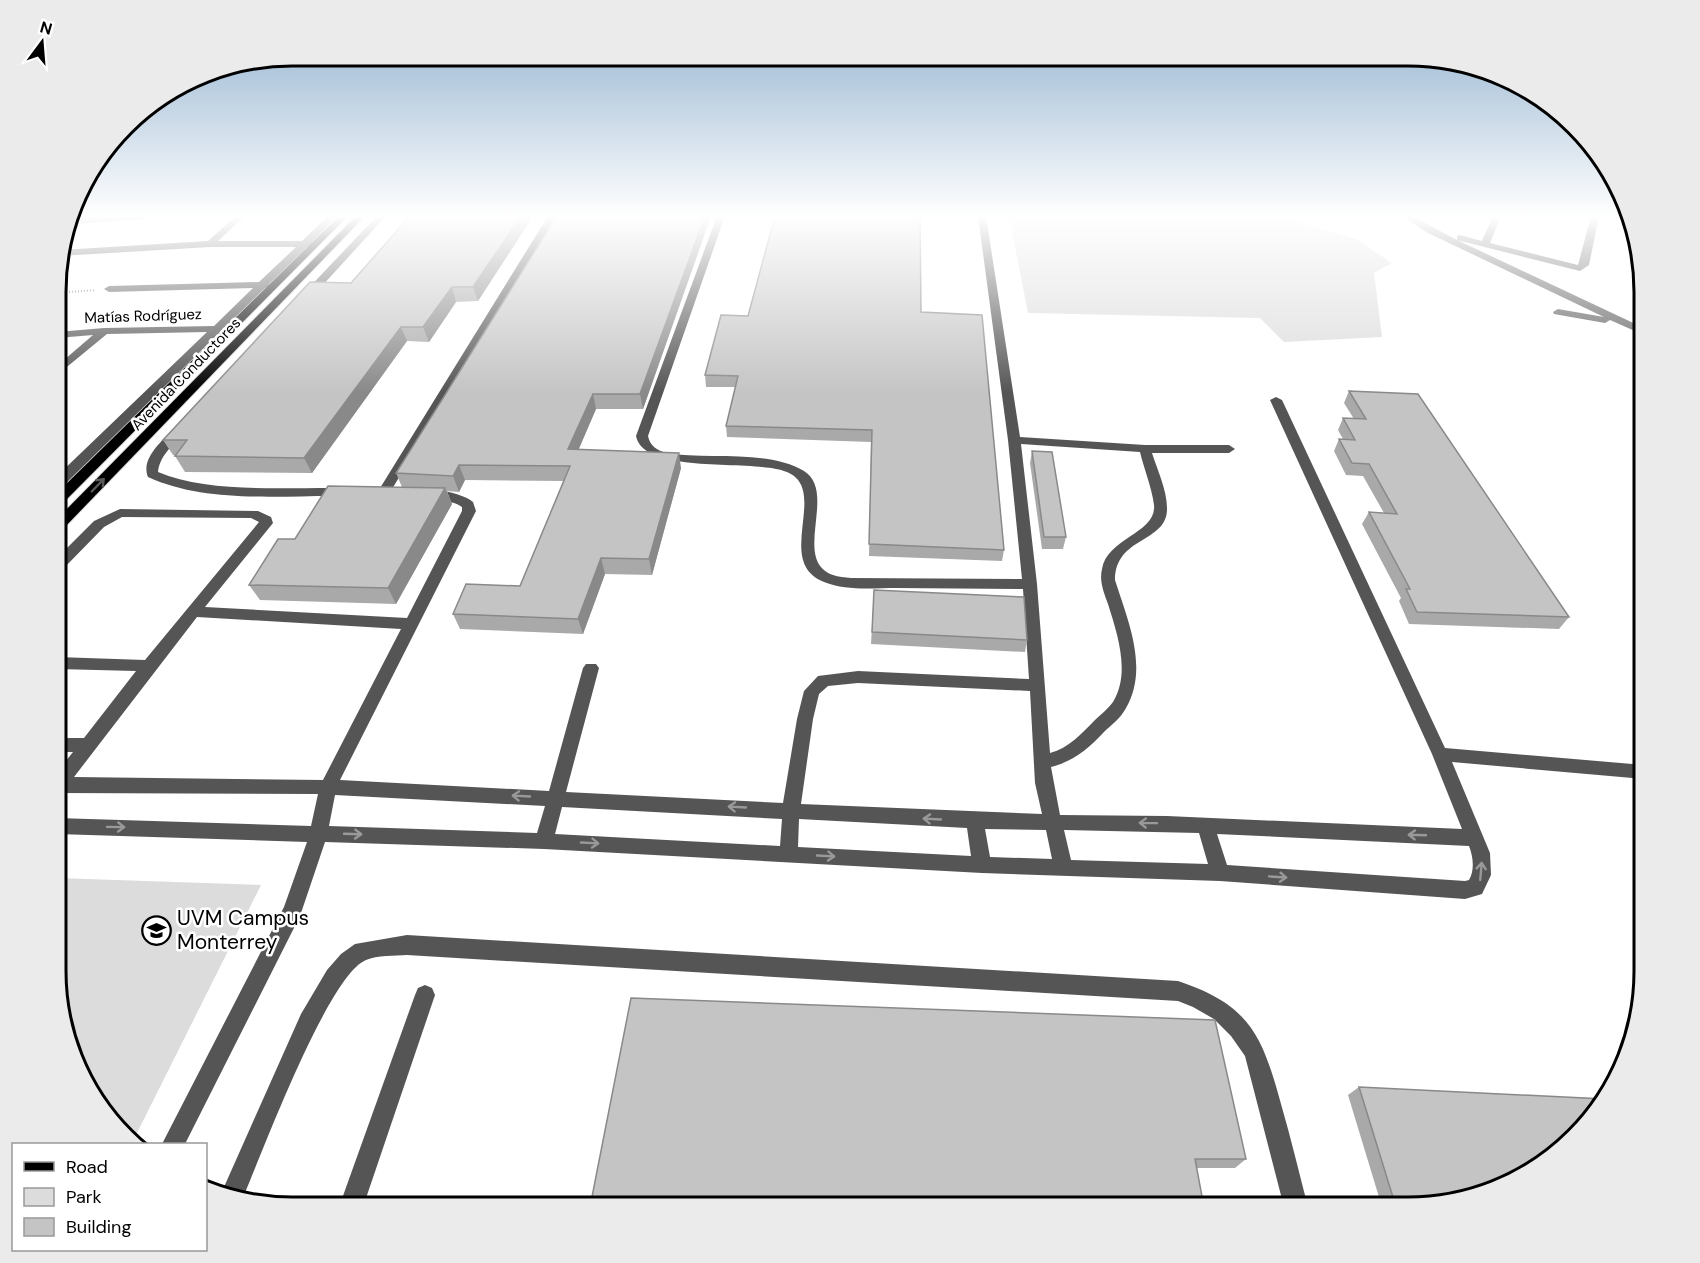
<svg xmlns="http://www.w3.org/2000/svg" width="1700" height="1263" font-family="'DM Sans',sans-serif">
<rect width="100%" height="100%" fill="#fff"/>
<g fill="#dcdcdc">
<path d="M1009 216H1279L1356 239 1392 263 1374 273 1382 337 1284 342 1260 318 1028 313Z"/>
<path d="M57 878 261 885 133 1141 87 1089 57 1001Z"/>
</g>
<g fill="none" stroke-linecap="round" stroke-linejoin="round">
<defs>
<g id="major">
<path d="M339 216H348L62 504 57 505V493Z"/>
<path d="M356 216H365L62 530 57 531V519Z"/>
</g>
</defs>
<use href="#major" stroke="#dbdbdb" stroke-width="2"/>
<path stroke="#777" stroke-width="2" stroke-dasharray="1 2" stroke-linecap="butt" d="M57 293 96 290"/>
<g fill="#555" fill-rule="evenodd">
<path d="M107 216H147L143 219 74 224 70 221 74 218Z"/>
<path d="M236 216H245L218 241H302L328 216H337L312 242V246L307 247 269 284 268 287 265 288 62 487 57 488V476L207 332 107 334 57 375V366L93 335 57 338V332L104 328 214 326 253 288 109 292 104 289 109 286 259 282 296 247H210L60 256 61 250 208 241Z"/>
<path d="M377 216H386L310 299H302V295Z"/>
<path d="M548 216H556L392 489 401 490 402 493 396 497 378 496 377 493Z"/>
<path d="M717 216H725L648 436C650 446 657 450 666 453 707 460 768 449 804 471 838 492 791 560 833 575 838 577 845 577 851 578L1022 579 1008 440 978 216H986L1020 437 1145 445H1229L1235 449 1229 453H1152C1157 469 1167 490 1167 508 1168 543 1115 536 1115 580 1128 621 1149 668 1126 708 1121 718 1111 725 1104 732 1088 749 1074 761 1051 767L1060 815 1167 816 1462 829 1432 754 1270 400 1276 397 1282 400 1445 748 1644 765V779L1452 762 1490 853 1491 875 1482 894 1465 899 1220 881 982 873 544 849 325 842 300 916 185 1144H162L284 907 307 842 57 834V818L311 826 318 794 57 793V772L73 752H57V738H84L136 671 57 669V657L145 660 259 522 251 518 122 517 104 527 62 570 57 572V558L94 521 120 509 258 511 271 517 273 523 205 607 407 618 462 511V507C450 498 433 504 423 495 432 485 463 494 473 502L476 511 340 780 549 791 583 668 586 664H596L599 668 566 792 783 803 797 719 804 691 818 676 858 671 1029 679 1023 589C981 589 938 588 896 588 873 588 846 591 824 582 773 562 830 490 787 472 754 458 644 476 636 436ZM1021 444 1140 452C1144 469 1152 488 1154 505 1157 533 1107 538 1102 569 1099 581 1104 593 1108 604 1117 633 1131 673 1113 702 1108 709 1100 715 1094 721 1081 734 1069 748 1050 753L1037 584ZM197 617 401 629 323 780 74 777ZM858 683 1030 691 1035 783 1042 814 801 804 813 719 819 694 828 686ZM335 795 545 806 537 833 329 826ZM562 807 782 819 780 846 555 834ZM799 819 967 828 971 856 798 847ZM985 829 1046 830 1052 859 990 857ZM1064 830 1199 833 1208 864 1071 860ZM1217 834 1469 846C1473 856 1475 870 1469 880L1465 881 1227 865Z"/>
<path d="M1402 216H1412L1457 240V236L1460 235 1482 241 1493 216H1501L1490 243 1578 265 1591 216H1599L1589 265 1580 271 1457 240 1644 328V335L1610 320 1605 323 1554 314 1553 312 1558 309 1604 317 1428 233Z"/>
<path d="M180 426 186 430C175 444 160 454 158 472 209 494 289 487 344 488L350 492 344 496C280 495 207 504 148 477 140 458 164 439 176 427Z"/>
<path d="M407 935 1178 981C1250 1005 1262 1035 1281 1104 1291 1138 1299 1173 1308 1207H1284L1245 1056 1231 1036 1214 1019 1193 1007 1178 1001 407 955C395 956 377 955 366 960 328 975 261 1156 242 1200L220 1196 301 1014 327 970 341 954 355 944Z"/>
<path d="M425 985 432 988 435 995 363 1207H339L415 995 418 988Z"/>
</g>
<use href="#major" fill="#000" fill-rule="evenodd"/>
</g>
<g fill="#a9a9a9">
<path d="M410 216H533L478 301 456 302 429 342 407 341 312 473 185 472 175 456H176L173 455 163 440 351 283Z"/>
<path d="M557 216H711L643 409H596L578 450 681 468 652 575 605 574 583 634 460 629 453 614 520 586 564 481 465 480 459 492 447 491 452 504 396 604 260 600 249 585 295 539 402 487 396 473Z"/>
<path d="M921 312 1004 550 1002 561 869 556 871 442 727 437 726 426 736 387H706L705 375 748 316Z"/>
<path d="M1349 391 1569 617 1559 629 1409 624 1399 601 1401 598 1362 524 1369 512 1384 513 1363 476 1346 475 1334 451 1339 439H1343L1338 430 1343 418 1354 419 1344 403Z"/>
<path d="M1032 451 1066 537 1063 549H1042L1030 463Z"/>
<path d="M874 590 1027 640 1025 652 871 644Z"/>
<path d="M631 998 1246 1159 1235 1168H1197Z"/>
<path d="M1359 1087 1408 1208 1382 1207 1348 1095Z"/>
</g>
<g fill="#898989">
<path d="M521 216H533L478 301 473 287Z"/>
<path d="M705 216H711L643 409 640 394Z"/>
<path d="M452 287 456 302 429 342 423 327Z"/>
<path d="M401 327 407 341 312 473 304 458Z"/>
<path d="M593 394 596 409 572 465 568 449Z"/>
<path d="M679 453 681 468 652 575 649 559Z"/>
<path d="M459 465 465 480 459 492 453 476Z"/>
<path d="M445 488 452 504 396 604 388 588Z"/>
<path d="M601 558 605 574 583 634 578 619Z"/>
</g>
<g fill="#c4c4c4" stroke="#898989" stroke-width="1.5">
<path d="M410 216H521L473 287H452L423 327H401L304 458 175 456 187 440H163L310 282 351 283Z"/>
<path d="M557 216H705L640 394H593L568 449 679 453 649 559 601 558 578 619 453 614 466 584 520 586 570 466 459 465 453 476 396 473Z"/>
<path d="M775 216H920L921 312 982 315 1004 550 869 544 872 430 726 426 738 376 705 375 721 315 748 316Z"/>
<path d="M1349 391 1418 394 1569 617 1417 612 1406 589H1410L1369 512 1397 514 1369 464 1352 463 1339 439 1355 440 1343 418 1366 419Z"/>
<path d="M1032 451 1052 452 1066 537H1044Z"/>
<path d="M328 486 445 488 388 588 249 585 278 539H295Z"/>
<path d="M874 590 1024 597 1027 640 872 632Z"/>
<path d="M631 998 1215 1020 1246 1159H1195L1204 1207H590Z"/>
<path d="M1359 1087 1604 1099 1595 1115 1512 1183 1408 1208 1396 1207Z"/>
</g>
<defs><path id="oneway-shaft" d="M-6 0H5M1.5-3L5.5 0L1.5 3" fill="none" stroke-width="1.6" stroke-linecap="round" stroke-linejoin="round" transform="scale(1.5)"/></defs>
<use stroke="#595959" href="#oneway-shaft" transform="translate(98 485) rotate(-46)"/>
<g stroke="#999">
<use href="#oneway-shaft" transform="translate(521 796) rotate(-177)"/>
<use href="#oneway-shaft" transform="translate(737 807) rotate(-177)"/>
<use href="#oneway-shaft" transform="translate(932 819) rotate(-177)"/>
<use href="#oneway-shaft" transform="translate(1148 823) rotate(-179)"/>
<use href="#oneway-shaft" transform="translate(116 827) rotate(1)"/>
<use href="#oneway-shaft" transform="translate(353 834) rotate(2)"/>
<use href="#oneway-shaft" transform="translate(1417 835) rotate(-178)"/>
<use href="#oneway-shaft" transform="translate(590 843) rotate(3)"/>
<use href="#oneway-shaft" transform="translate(826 856) rotate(3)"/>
<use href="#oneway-shaft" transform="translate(1481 871) rotate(-85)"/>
<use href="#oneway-shaft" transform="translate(1278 877) rotate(4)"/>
</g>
<linearGradient id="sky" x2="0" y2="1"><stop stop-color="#8cadcc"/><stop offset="0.55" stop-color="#fff"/><stop offset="1" stop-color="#fff" stop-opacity="0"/></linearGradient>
<rect width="1700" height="393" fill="url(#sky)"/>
<defs>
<symbol id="university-ring" viewBox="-11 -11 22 22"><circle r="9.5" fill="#fff" stroke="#000" stroke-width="1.5"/><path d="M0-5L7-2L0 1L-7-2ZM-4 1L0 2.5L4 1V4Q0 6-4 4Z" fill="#000"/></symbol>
</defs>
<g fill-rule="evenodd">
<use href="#university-ring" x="140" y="914" width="33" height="33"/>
</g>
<g text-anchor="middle" stroke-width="5" stroke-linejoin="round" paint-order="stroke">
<g font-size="15" fill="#000" stroke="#fff">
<text transform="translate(143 316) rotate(-2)" y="5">Matías Rodríguez</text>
<text transform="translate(186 374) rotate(-46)" y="5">Avenida Conductores</text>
</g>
<g font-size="21" fill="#000" stroke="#fff" text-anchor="start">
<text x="177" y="925">UVM Campus<tspan x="177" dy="24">Monterrey</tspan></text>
</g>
</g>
<path d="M0 0H1700V1263H0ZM292 66H1408A226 226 0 0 1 1634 292V971A226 226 0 0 1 1408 1197H292A226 226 0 0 1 66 971V292A226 226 0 0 1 292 66Z" fill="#ebebeb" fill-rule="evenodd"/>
<path fill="none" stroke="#000" stroke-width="3" d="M292 66H1408A226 226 0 0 1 1634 292V971A226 226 0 0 1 1408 1197H292A226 226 0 0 1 66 971V292A226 226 0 0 1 292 66Z"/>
<rect x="12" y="1143" width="195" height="108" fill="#ffffff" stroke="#999999" stroke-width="1.5"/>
<rect x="24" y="1162" width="30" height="9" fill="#000000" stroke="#999999" stroke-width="1.5"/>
<text x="66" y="1173" font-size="18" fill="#000000">Road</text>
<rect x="24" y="1188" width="30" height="18" fill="#dcdcdc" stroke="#999999" stroke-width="1.5"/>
<text x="66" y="1203" font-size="18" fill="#000000">Park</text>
<rect x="24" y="1218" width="30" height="18" fill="#c4c4c4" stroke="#999999" stroke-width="1.5"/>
<text x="66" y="1233" font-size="18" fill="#000000">Building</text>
<g transform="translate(42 42) rotate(16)" stroke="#ffffff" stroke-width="4.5" paint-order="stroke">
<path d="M0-4.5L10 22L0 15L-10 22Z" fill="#000000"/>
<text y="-9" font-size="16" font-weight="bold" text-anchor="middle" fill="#000000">N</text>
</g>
</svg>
